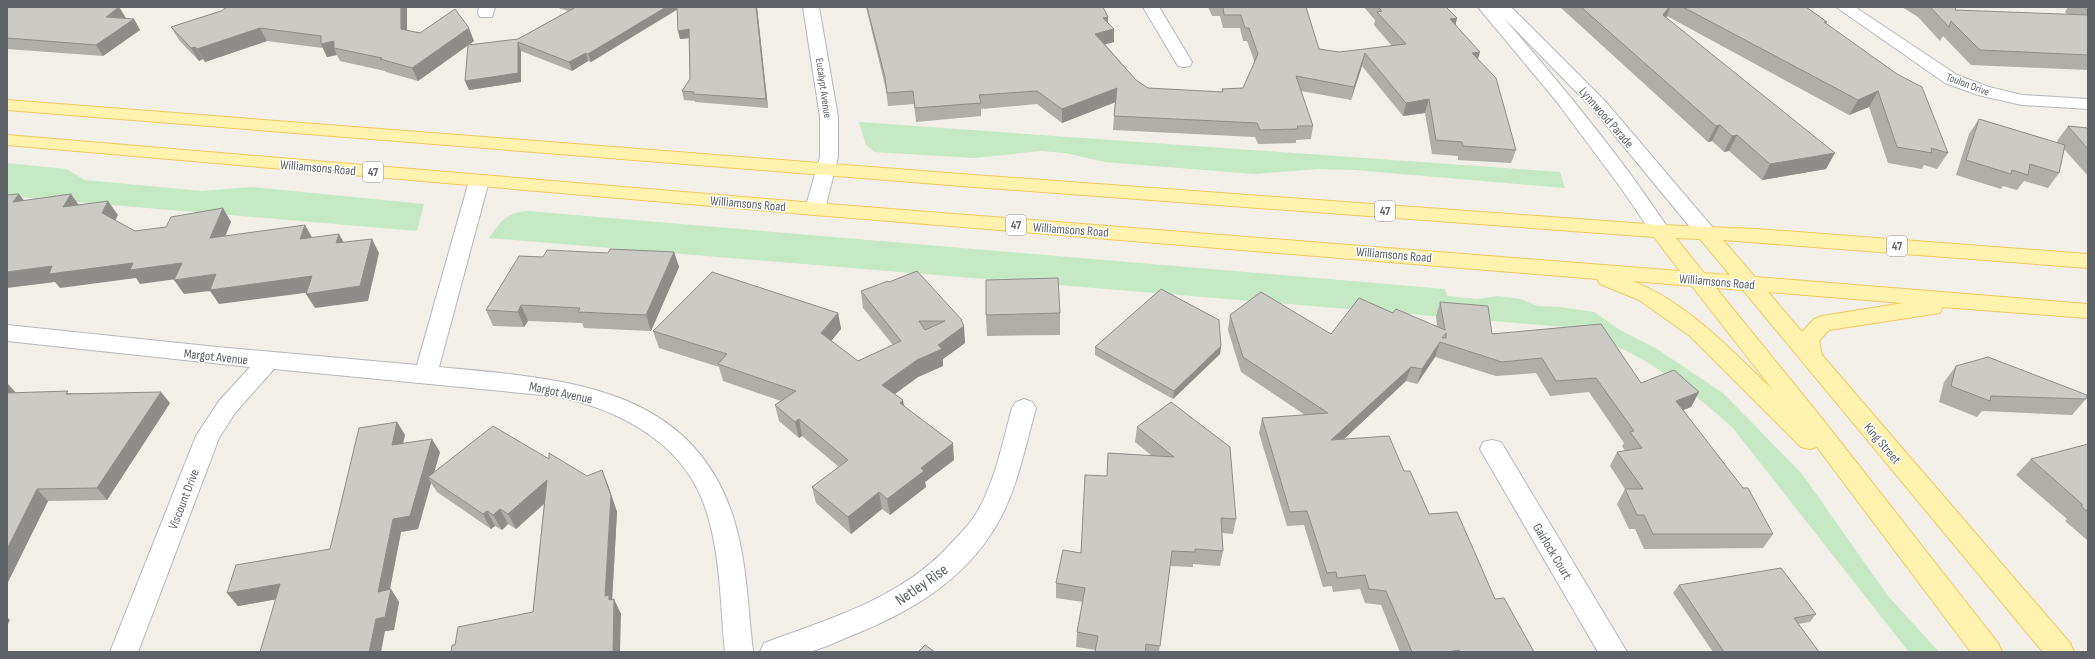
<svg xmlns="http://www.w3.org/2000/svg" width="2095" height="659" font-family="'Sofia Sans Condensed',sans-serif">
<rect width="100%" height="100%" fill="#f1efe8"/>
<g fill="#c5e8c5">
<path d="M859 122 1560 172 1565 188 1355 170 1318 169 1254 174 1105 162 1065 153 1041 151 974 158 874 152 866 145Z"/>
<path d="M7 163 66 169 85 180 202 191 251 187 424 204 417 231 7 196Z"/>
<path d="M528 211 1445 289 1447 296 1477 299 1498 296 1520 299 1538 306 1560 307 1594 312 1620 330 1657 349 1723 393 1802 474 1888 596 1939 652H1909L1732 427C1681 381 1633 347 1566 327L489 238C501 221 506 213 528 211Z"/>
</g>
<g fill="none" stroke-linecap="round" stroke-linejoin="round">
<defs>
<g id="street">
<path d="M479 7H495L492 17H480L478 14Z"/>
<path d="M803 7H819L838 117V157L825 209 822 213 815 215 808 213 805 209 820 157V117Z"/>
<path d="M1143 7H1159L1192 62 1190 66 1184 67 1178 66Z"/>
<path d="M1836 7H1855L1957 75 1989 87 2022 95 2088 99V109L2022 105 1978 95 1945 83Z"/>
<path d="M479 175 486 177 489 181 439 367C560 379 694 383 735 523 747 564 748 609 753 652H725C720 602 721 547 702 499 678 439 613 407 553 396L274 369 235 413 219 438 138 652H110L196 436 219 401 250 367 7 341V325L217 347 417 365 469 181 472 177Z"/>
<path d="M1024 399 1032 402 1036 408C1025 447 1017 491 996 526 963 582 907 614 848 637 836 642 822 649 808 652 793 655 775 652 760 652L764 643C834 617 906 597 956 538 964 530 972 521 977 512 995 482 1003 441 1012 408L1016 402Z"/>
<path d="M1492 440 1501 442 1627 652H1598L1480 449 1483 442Z"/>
</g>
<path id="secondary" d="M1478 7H1511L1605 101 1713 228 1716 233 1713 238 1706 239 1699 238 1593 109 1503 17C1562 86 1620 155 1670 231L1667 235 1660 237 1653 235 1621 188 1557 102Z"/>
<path id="primary" d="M7 100 974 175 1660 225 1757 229 2088 254V268L1723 240 1755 277 2088 304V318L1942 307 1940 313 1829 330 1819 341 1822 355 2070 643 2074 652H2043L1743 290 1716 288 1820 416 1998 643 2002 652H1971L1817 447 1810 449 1801 447 1690 336 1639 300 1600 284 1597 279 815 215 7 145V135L815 203 1680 271 1654 237 974 187 7 110ZM1676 238 1700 239 1730 275 1704 273ZM1633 281 1692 286 1773 390C1730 349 1689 304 1633 281ZM1768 292 1903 303 1822 316 1814 319 1802 332Z"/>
</defs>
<use href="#street" stroke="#b5b8bc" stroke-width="2"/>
<use href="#secondary" stroke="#b6babf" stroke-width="2"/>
<use href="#primary" stroke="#f2c960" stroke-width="2"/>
<use href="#street" fill="#fff" fill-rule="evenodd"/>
<use href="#secondary" fill="#fff" fill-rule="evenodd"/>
<use href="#primary" fill="#fff2af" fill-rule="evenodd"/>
</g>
<g fill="#afaea9">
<path d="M7 7 134 19 140 30 103 56 7 49Z"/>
<path d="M555 7H757L768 108 695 102V101L684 100 682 91 690 79 689 38 680 39 677 10 591 62 588 61 572 71 521 51V82L469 90 465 81 518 39 568 11Z"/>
<path d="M866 7H1103L1108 17V22L1114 42 1105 44 1136 80 1148 88 1222 92V89L1243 88 1255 63 1247 41H1243L1240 28H1223L1220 16H1212L1208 7H1306L1319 49 1339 52 1392 46 1374 25 1375 20 1364 7H1446L1457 18 1455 26 1478 60 1516 150 1511 163 1458 160V156L1432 154 1425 113 1403 116 1362 66 1351 100 1301 91 1313 126 1311 139 1296 140V143L1258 144 1255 137 1113 130 1115 102 1062 123 1037 104 981 109V116L916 122 914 104 888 106 886 90Z"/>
<path d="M1560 7H1806L1827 22 1826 24 1948 153 1937 169 1924 165 1922 169 1888 163 1869 107 1849 115 1667 16 1666 17 1826 169 1762 180 1729 151 1724 152 1712 141 1708 142Z"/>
<path d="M1902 7H1956L1955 10 2068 15 2065 12 2068 7H2088V70L1971 65 1943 36 1940 41 1918 17Z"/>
<path d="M221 11 407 30 420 33 474 41 418 81 386 72 385 71 340 61 337 55 327 57 323 48 267 41 205 62 203 59 199 61 179 40 171 27Z"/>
<path d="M1979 119 2058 143 2057 141 2068 126 2088 128V176L2064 149 2059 173 2048 188 2024 181 2017 190 2003 186 2001 189 1956 175 1969 134Z"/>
<path d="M674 252 679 267 651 331 584 328 582 323 528 321 524 327 493 326 486 310 543 257 608 253Z"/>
<path d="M889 282 962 320 965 343 943 359V366L918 377 895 394 903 400 904 406 954 460 925 482 926 487 890 515 882 509 851 534 816 503 812 487 839 467 802 436 799 438 779 421 775 405 781 401 723 381 719 367 659 348 653 331 838 313 841 329 831 341 858 361 893 345 863 308 861 291Z"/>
<path d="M1440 302 1492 334 1641 383 1699 392 1691 407 1683 410 1773 534 1763 548 1644 549 1635 529H1629L1617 504 1625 489 1610 466 1617 452 1625 451 1622 446 1624 443 1589 392 1550 396 1536 373 1496 376 1435 357 1417 384 1406 381 1344 439 1404 471 1429 514 1495 599 1534 652H1400L1381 605 1365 603 1360 589 1333 592 1332 586 1323 587 1304 525 1287 526 1259 433 1262 418 1305 415 1241 372 1228 330 1230 315 1331 334 1393 313 1437 326 1436 316Z"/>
<path d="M1060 313V335L987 336 986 315Z"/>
<path d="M1221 346 1220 354 1173 399 1095 355V347Z"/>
<path d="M1956 366 2086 399 2072 415 1982 411 1977 417 1939 402 1944 382Z"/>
<path d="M7 383 16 393H70L170 403 107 500 48 501 7 584Z"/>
<path d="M1171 402 1236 519 1233 534 1222 533 1223 551 1220 566 1193 564V567L1170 566 1159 652H1095L1096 650 1076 647 1077 632 1083 602 1056 598V583L1081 553 1107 476 1108 453 1152 456 1135 442 1137 427Z"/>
<path d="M397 422 405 435 403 444 440 452 434 472 549 459 587 476 602 470 608 485 617 512 612 599 621 614 455 645 533 612 544 504 516 529 508 524 502 530 495 526 491 529 437 492 431 483 418 529 401 532 390 589 399 602 394 630 385 631 275 599 238 606 227 593 330 549Z"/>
<path d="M2088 444V540H2087L2065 521 2067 519 2016 475 2031 459Z"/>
<path d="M1679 585 1816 614 1810 622 1798 624 1819 652H1713L1673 593Z"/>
</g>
<g fill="#8f8d8a">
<path d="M119 7 126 18 106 17Z"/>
<path d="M401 7H407V42L401 29Z"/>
<path d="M666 7H679V8L591 62 588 54Z"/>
<path d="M756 7H757L768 108 766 99Z"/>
<path d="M1669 7H1670L1667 16 1657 30 1663 15Z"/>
<path d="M1108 17 1107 30 1103 18Z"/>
<path d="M1457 18 1454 31 1450 19Z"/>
<path d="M134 19 140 30 103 56 96 45Z"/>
<path d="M260 28 267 41 205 62 197 49Z"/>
<path d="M469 28 474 41 418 81 412 68Z"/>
<path d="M689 29 691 38 680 39 678 31Z"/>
<path d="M1114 29V42L1095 47V34Z"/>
<path d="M334 41V48L337 55 327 57 321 44Z"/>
<path d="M518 42 521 51V82L469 90 465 81Z"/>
<path d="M195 47 203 59 199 61 191 48Z"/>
<path d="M1480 52 1476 65 1472 53Z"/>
<path d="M586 53 588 61 572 71 569 62Z"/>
<path d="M1365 53 1362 66 1351 100 1354 87Z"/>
<path d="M1117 88 1116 102 1062 123V109Z"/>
<path d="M1878 91 1869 107 1849 115 1858 100Z"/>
<path d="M1429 99 1425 113 1403 116 1406 103Z"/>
<path d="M1720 125 1712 141 1708 142 1716 126Z"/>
<path d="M1737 135 1729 151 1724 152 1732 136Z"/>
<path d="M1835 153 1826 169 1762 180 1770 164Z"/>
<path d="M19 194 29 207 13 202Z"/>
<path d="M71 194 81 208 63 207Z"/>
<path d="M108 201 118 215 112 227 102 213Z"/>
<path d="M223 208 231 222 219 252 210 238Z"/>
<path d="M305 225 313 239H300Z"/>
<path d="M339 234 347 248 336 243Z"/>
<path d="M372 239 379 253 368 301 315 308 306 294Z"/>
<path d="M674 252 679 267 651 331 646 315Z"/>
<path d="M133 263H182L192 277 140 284 136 278 60 288 55 282 7 288V272L52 266Z"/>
<path d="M216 274 312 276 320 291 219 304 210 291 184 294 174 280Z"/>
<path d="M521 305 528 321 524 327 518 312Z"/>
<path d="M838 313 841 329 824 350 821 333Z"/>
<path d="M964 326 965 343 943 359V366L918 377 885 401 882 385Z"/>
<path d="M1440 342 1435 357 1417 384 1422 369Z"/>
<path d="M1221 346 1220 354 1173 399 1174 391Z"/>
<path d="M1411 367 1406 381 1328 454 1331 440Z"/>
<path d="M7 383 18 395 7 403Z"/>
<path d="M161 392 170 403 107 500 97 488Z"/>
<path d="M1699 392 1691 407 1668 416 1676 401Z"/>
<path d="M903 400 905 416 900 403Z"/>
<path d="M799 419 802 436 799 438 795 422Z"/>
<path d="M397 422 405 435 399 458 392 445Z"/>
<path d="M432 439 440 452 432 480 428 477 431 483 418 529 401 532 387 604 378 592 393 519Z"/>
<path d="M953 443 954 460 925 482 926 487 890 515 887 499 921 468Z"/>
<path d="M602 470 608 485 617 512 612 602 614 599 621 614 620 652H613L605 596Z"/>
<path d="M547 480 554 495 516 529 508 514Z"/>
<path d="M37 489 48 501 7 584V549Z"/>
<path d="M879 492 882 509 851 534 848 517Z"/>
<path d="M500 509 508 524 502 530 493 515Z"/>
<path d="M487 511 495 526 491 529 483 514Z"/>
<path d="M280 584 290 597 238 606 227 593Z"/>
<path d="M391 589 399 602 394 630 385 631 381 652H369L376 619Z"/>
<path d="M7 617 10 620 7 626Z"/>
</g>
<g fill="#cccac5" stroke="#8f8d8a" fill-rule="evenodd">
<path d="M7 7H119L106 17 134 19 96 45 7 38Z"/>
<path d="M227 7H401V29L420 33 455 9 469 28 412 68 380 59 382 58 334 48V41L321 44V36L260 28 197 49 195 47 191 48 171 27 221 11Z"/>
<path d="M576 7H666L588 54 586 53 569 62 518 42V73L465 81 468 45 518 39Z"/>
<path d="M677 7H756L766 99 693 94 694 92 682 91 690 79 689 29 678 31Z"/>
<path d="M867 7H1103L1108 17 1103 18 1114 29 1095 34 1136 80 1148 88 1223 92 1222 89 1243 88 1258 54 1249 28H1245L1241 15H1224L1223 7H1306L1319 49 1339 52 1406 44 1377 12 1382 11 1378 7H1446L1457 18 1450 19 1480 52 1472 53 1496 78 1516 150 1463 146 1462 142 1436 140 1429 99 1406 103 1365 53 1354 87 1296 76 1313 126H1297L1298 129 1260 130 1257 123 1114 116 1117 88 1062 109 1037 91 979 95 981 103 915 108 913 91 887 93 885 77Z"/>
<path d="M1581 7H1669L1663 15 1835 153 1770 164 1737 135 1732 136 1720 125 1716 126Z"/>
<path d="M1683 7H1806L1827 22H1824L1897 74 1922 87 1948 153 1931 148 1932 153 1897 147 1878 91 1858 100Z"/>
<path d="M1930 7H1956L1955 10 2088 15V55L1980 50 1951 21 1949 27Z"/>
<path d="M2084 7H2088V12Z"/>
<path d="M1979 119 2065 145 2059 173 2030 164 2028 175 2012 170 2011 174 1966 160Z"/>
<path d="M2068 126 2088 128V149Z"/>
<path d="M19 194 13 202 71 194 63 207 108 201 102 213 135 231 166 227 171 217 223 208 210 238 305 225 300 239 339 234 336 243 372 239 360 286 306 294 312 276 210 290 216 274 174 280 182 263 130 270 133 263 49 274 52 266 7 272V195Z"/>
<path d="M610 249 674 252 646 315 578 312 580 308 521 305 518 312 486 310 519 256 543 257 547 250 608 253Z"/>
<path d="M917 271 962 320H961L964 326 938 345 942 349 917 360 882 385 903 400 900 403 953 443 921 468 924 471 887 499 879 492 848 517 812 487 848 460 799 419 795 422 775 405 796 391 718 364 727 354 653 331 712 272 838 313 821 333 858 361 901 341 861 291 888 281 889 282ZM919 321H945L925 330Z"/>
<path d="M1058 278 1060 313 986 315V280Z"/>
<path d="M1161 289 1219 320 1221 346 1174 391 1095 347Z"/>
<path d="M1261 292 1331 334 1359 298 1393 313 1396 309 1445 330 1440 302 1488 306 1492 334 1601 324 1641 383 1674 370 1699 392 1676 401 1743 488H1748L1773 534H1653L1644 515H1637L1625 489H1643L1617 452 1642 448 1630 432 1634 431 1596 378 1556 381 1542 358 1502 362 1440 342 1422 369 1411 367 1331 440 1389 436 1404 471H1410L1429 514 1457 512 1495 599 1504 598 1534 652H1460L1459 650 1447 652H1412L1386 591 1369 589 1365 575 1337 578 1336 572 1327 573 1307 511 1290 512 1262 418 1328 413 1243 357 1230 315ZM1446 333V338H1442Z"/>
<path d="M1988 357 2087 395 2086 399 1991 396 1990 401 1951 386 1956 366Z"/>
<path d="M68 391 66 394 161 392 97 488 37 489 7 549V393Z"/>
<path d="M1171 402 1230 447 1236 519 1221 518 1223 551 1195 549V552L1172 551 1160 646 1146 644 1145 652H1095L1098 636 1077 632 1085 588 1056 583 1063 550 1081 553 1085 475 1107 476 1108 453 1174 457 1137 427Z"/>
<path d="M397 422 392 445 432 439 410 516 393 519 378 592 391 589 385 617 376 619 369 652H260L280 584 227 593 236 565 330 549 359 428Z"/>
<path d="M493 426 549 459V453L587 476 602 470 611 496 605 596 609 595V600L614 599 613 652H451L452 645H455L458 627 533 612 547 480 508 514 500 509 493 515 487 511 483 514 428 477Z"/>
<path d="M2088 444V512L2081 506 2083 505 2031 459Z"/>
<path d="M1781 568 1816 614 1794 618 1819 652H1724L1679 585Z"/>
<path d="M925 645 935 652H918Z"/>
</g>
<g text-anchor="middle" stroke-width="3" stroke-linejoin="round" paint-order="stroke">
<g font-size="11" fill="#5f6368" stroke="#fff">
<text transform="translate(1968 84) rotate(21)" y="4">Toulon Drive</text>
<text transform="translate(824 88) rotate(82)" y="4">Eucalypt Avenue</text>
</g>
<g fill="#fff" stroke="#8f9295" stroke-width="1">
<rect x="363" y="162" width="20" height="20" rx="3"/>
<rect x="1375" y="201" width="20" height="20" rx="3"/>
<rect x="1006" y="215" width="20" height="20" rx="3"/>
<rect x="1887" y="236" width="20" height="20" rx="3"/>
</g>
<g font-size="12" font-weight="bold" fill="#5f6368">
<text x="373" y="176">47</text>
<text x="1385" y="215">47</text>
<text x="1016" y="229">47</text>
<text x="1897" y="250">47</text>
</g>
<g font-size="13" fill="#5f6368" stroke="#fff">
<text transform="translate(1607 117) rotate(49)" y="5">Lynnwood Parade</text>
<text transform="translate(318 167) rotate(5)" y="5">Williamsons Road</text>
<text transform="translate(748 203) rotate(5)" y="5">Williamsons Road</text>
<text transform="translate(1071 229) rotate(4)" y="5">Williamsons Road</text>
<text transform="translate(1394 254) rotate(5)" y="5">Williamsons Road</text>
<text transform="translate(1717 281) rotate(5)" y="5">Williamsons Road</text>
<text transform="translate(216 356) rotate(6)" y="5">Margot Avenue</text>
<text transform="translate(561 392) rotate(12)" y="5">Margot Avenue</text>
<text transform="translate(1883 443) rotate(50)" y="5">King Street</text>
<text transform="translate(183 499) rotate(-69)" y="5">Viscount Drive</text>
<text transform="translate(1553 551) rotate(59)" y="5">Gairlock Court</text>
</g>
<g font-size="16" fill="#5f6368" stroke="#fff">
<text transform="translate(921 584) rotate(-35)" y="6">Netley Rise</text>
</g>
</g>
<rect width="2095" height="659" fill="none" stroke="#5f6368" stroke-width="16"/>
</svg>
